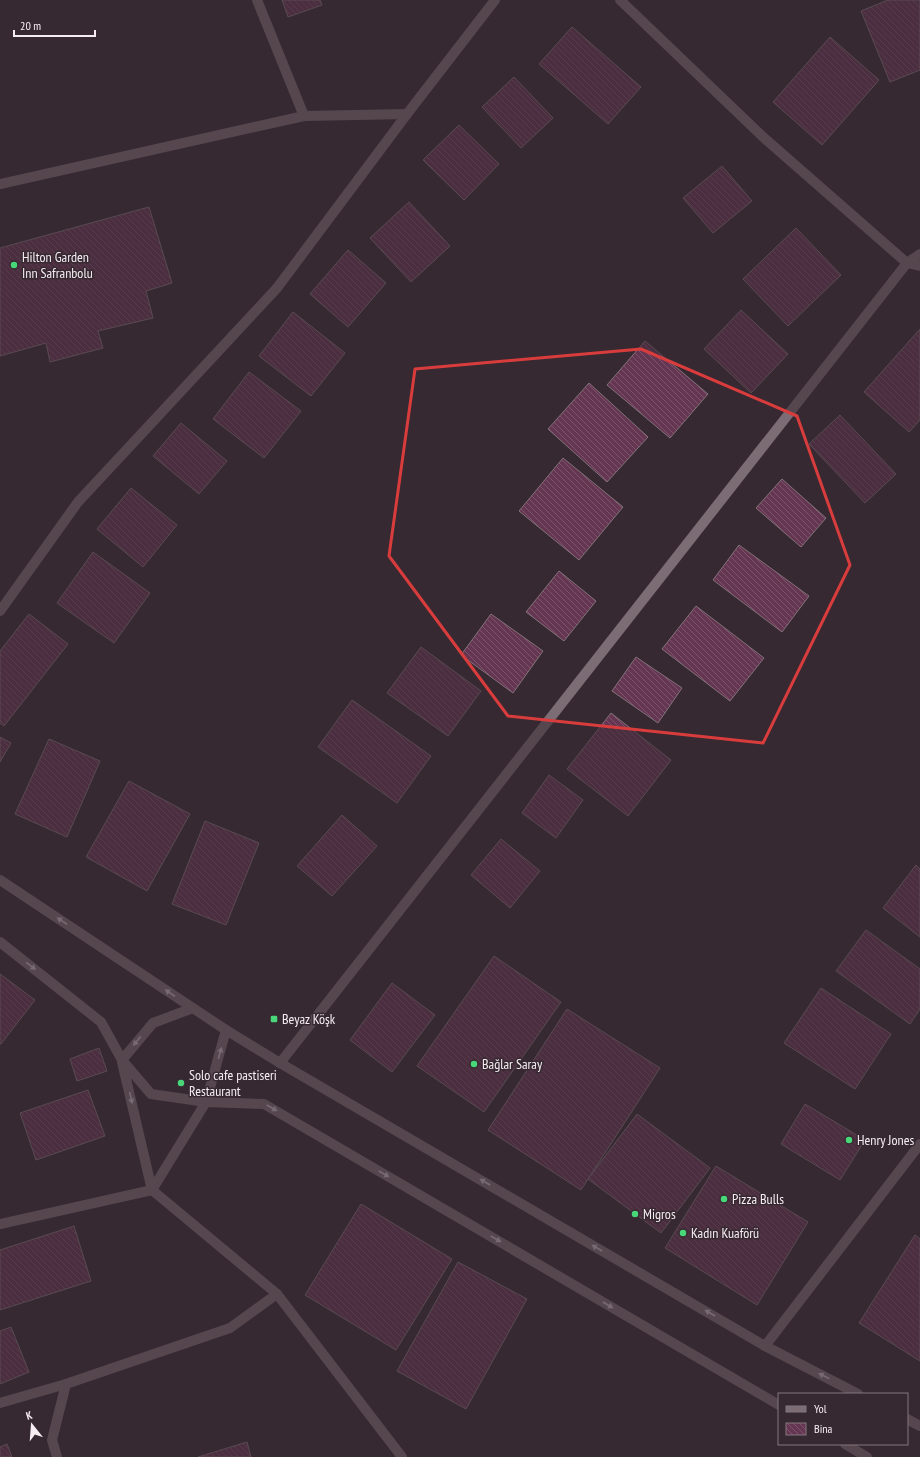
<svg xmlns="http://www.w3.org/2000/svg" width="920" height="1457" font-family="'PT Sans Narrow',sans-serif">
<defs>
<pattern id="building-back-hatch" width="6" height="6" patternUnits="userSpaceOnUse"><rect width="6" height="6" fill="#653652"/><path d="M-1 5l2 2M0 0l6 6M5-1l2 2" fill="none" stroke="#7c536b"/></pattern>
</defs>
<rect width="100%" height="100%" fill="#372931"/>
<g fill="url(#building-back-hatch)" stroke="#817179">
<path d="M282 0H320L322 5 288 17Z"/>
<path d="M888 0H920V70L890 82 861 11Z"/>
<path d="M572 27 641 87 608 124 539 64Z"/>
<path d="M830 37 879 80 822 145 773 102Z"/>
<path d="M514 77 553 118 521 148 482 107Z"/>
<path d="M459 125 499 164 464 200 423 160Z"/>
<path d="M722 166 752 201 713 233 683 198Z"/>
<path d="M409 202 450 246 411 282 370 238Z"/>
<path d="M149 207 172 283 146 291 153 318 98 331 103 348 50 362 46 343 0 356V248Z"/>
<path d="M796 228 841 275 788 326 743 279Z"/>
<path d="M348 250 386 283 348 327 310 294Z"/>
<path d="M741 310 788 354 751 393 704 349Z"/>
<path d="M293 312 345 353 311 396 259 356Z"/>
<path d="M920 329V420L909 432 864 392Z"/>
<path d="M645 341 708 394 670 438 607 385Z"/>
<path d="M249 372 301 411 264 458 213 419Z"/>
<path d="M589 383 648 437 607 482 548 429Z"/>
<path d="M840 415 896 474 865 503 809 444Z"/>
<path d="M181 423 227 461 199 494 153 456Z"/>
<path d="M563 458 623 507 579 560 519 511Z"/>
<path d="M782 479 826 518 801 547 756 508Z"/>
<path d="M131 488 177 525 143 567 97 529Z"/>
<path d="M739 545 809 596 782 632 713 580Z"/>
<path d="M93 552 150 593 114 643 57 603Z"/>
<path d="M559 571 596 601 564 641 526 612Z"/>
<path d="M696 606 764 658 730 701 662 649Z"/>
<path d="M29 614 68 644 4 726 0 723V651Z"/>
<path d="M491 614 543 651 513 693 461 655Z"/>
<path d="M421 647 481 691 448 736 387 693Z"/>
<path d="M636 657 682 688 658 723 612 691Z"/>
<path d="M352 700 431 756 397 803 318 747Z"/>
<path d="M611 713 671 760 628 816 567 769Z"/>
<path d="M0 737 11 743 0 762Z"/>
<path d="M49 739 100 761 67 837 15 814Z"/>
<path d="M549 775 583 800 556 838 522 813Z"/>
<path d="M129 781 190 814 147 891 86 857Z"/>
<path d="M342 815 377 846 332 896 297 866Z"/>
<path d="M205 821 259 843 226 925 172 904Z"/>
<path d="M501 839 540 871 510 908 471 875Z"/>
<path d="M916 865 920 869V937L883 908Z"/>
<path d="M866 930 920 969V1009L910 1024 836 971Z"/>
<path d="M494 956 561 1002 484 1112 417 1066Z"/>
<path d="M0 974 35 1000 1 1044H0Z"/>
<path d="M392 983 435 1015 392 1072 350 1040Z"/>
<path d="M821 988 891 1034 855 1089 784 1043Z"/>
<path d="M567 1009 660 1068 581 1190 488 1130Z"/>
<path d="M99 1048 107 1071 77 1081 70 1059Z"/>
<path d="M88 1090 105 1136 36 1160 20 1113Z"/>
<path d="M805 1104 865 1140 840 1180 781 1144Z"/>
<path d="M637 1114 710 1168 661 1233 588 1179Z"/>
<path d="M716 1166 808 1222 757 1305 665 1248Z"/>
<path d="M361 1204 452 1259 396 1350 305 1295Z"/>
<path d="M74 1226 91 1281 0 1310V1250Z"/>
<path d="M915 1235 920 1239V1361L859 1323Z"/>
<path d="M458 1262 527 1299 466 1409 397 1371Z"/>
<path d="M11 1327 29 1372 0 1384V1331Z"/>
<path d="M247 1442 251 1457H198Z"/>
<path d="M7 1444 12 1457H0V1447Z"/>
</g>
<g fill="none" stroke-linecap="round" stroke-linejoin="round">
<g stroke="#7c6c74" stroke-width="10">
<path d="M0 1403 66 1384"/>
<path d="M57 1457 52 1440 66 1384 230 1328 277 1294"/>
</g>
<g stroke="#7c6c74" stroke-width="10">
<path d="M257 0 304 116"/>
<path d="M620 0 762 136 907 263 920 266"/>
<path d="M0 184 304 116 407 114"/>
<path d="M0 611 78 502 277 288 407 114 495 0"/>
<path d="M122 1060 153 1023 193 1008"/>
<path d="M280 1063 907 263 920 254"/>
<path d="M152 1190 277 1294 402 1457"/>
<path d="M0 1224 152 1190 206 1102 226 1030"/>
<path d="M765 1346 920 1144"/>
</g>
<g stroke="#7c6c74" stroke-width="10">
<path d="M0 880 226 1030 280 1063 765 1346 858 1394"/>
<path d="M0 942 101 1022 122 1060 151 1094 206 1102 264 1104 779 1405"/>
<path d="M122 1062 152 1190"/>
<path d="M907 1419 920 1426"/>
<path d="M845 1444 867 1457"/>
</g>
</g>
<defs><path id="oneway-solid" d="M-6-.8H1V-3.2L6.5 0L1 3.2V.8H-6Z"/></defs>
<g fill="#c5b9c0">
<use href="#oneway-solid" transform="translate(62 921) rotate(-146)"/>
<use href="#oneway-solid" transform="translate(31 966) rotate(38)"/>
<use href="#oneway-solid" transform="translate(170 993) rotate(-146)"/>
<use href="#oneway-solid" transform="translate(137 1041) rotate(130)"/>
<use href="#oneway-solid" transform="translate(220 1053) rotate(-74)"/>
<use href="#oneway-solid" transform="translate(131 1098) rotate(77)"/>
<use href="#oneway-solid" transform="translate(272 1108) rotate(30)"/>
<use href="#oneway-solid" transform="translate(384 1174) rotate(30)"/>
<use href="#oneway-solid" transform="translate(485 1182) rotate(-150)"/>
<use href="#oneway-solid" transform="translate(496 1239) rotate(30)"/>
<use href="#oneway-solid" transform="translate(597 1248) rotate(-150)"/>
<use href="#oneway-solid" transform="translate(608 1305) rotate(30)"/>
<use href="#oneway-solid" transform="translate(710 1313) rotate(-150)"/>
<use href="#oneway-solid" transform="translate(824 1376) rotate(-153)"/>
</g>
<path d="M0 0H920V1457H0ZM641 349 797 416 850 565 763 743 508 716 389 556 415 369Z" fill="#372931" fill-opacity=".55" fill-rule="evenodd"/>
<path fill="none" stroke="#d93c3c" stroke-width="3" stroke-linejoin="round" d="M641 349 797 416 850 565 763 743 508 716 389 556 415 369Z"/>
<g fill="#48d779" stroke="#372931" stroke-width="1.5">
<circle cx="14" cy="265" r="4"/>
<rect x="270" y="1015" width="8" height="8" rx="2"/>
<circle cx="474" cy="1064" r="4"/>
<circle cx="181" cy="1083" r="4"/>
<circle cx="849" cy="1140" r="4"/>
<circle cx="724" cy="1199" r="4"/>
<circle cx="635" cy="1214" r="4"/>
<circle cx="683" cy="1233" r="4"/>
</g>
<g text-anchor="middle" stroke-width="3" stroke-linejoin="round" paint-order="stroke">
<g font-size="14" fill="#f6edf2" stroke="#372931" text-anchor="start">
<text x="22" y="262">Hilton Garden<tspan x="22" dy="16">Inn Safranbolu</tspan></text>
<text x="282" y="1024">Beyaz Köşk</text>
<text x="482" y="1069">Bağlar Saray</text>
<text x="189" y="1080">Solo cafe pastiseri<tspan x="189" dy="16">Restaurant</tspan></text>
<text x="857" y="1145">Henry Jones</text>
<text x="732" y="1204">Pizza Bulls</text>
<text x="643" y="1219">Migros</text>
<text x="691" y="1238">Kadın Kuaförü</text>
</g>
</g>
<rect x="778" y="1393" width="130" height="52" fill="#372931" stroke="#83777e"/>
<rect x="786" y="1406" width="20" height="6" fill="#7c6c74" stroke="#83777e"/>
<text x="814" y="1413" font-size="12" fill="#f6edf2">Yol</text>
<rect x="786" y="1423" width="20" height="12" fill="url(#building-back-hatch)" stroke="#83777e"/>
<text x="814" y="1433" font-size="12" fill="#f6edf2">Bina</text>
<g transform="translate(32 1425) rotate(343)" stroke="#372931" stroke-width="3" paint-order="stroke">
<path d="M0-3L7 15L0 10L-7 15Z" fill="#f6edf2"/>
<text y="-6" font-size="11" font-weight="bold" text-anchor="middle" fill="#f6edf2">K</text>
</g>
<path d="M14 30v6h81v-6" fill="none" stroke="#f6edf2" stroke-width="2"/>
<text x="20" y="30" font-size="12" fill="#f6edf2" stroke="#372931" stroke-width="3" paint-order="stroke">20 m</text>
</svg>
